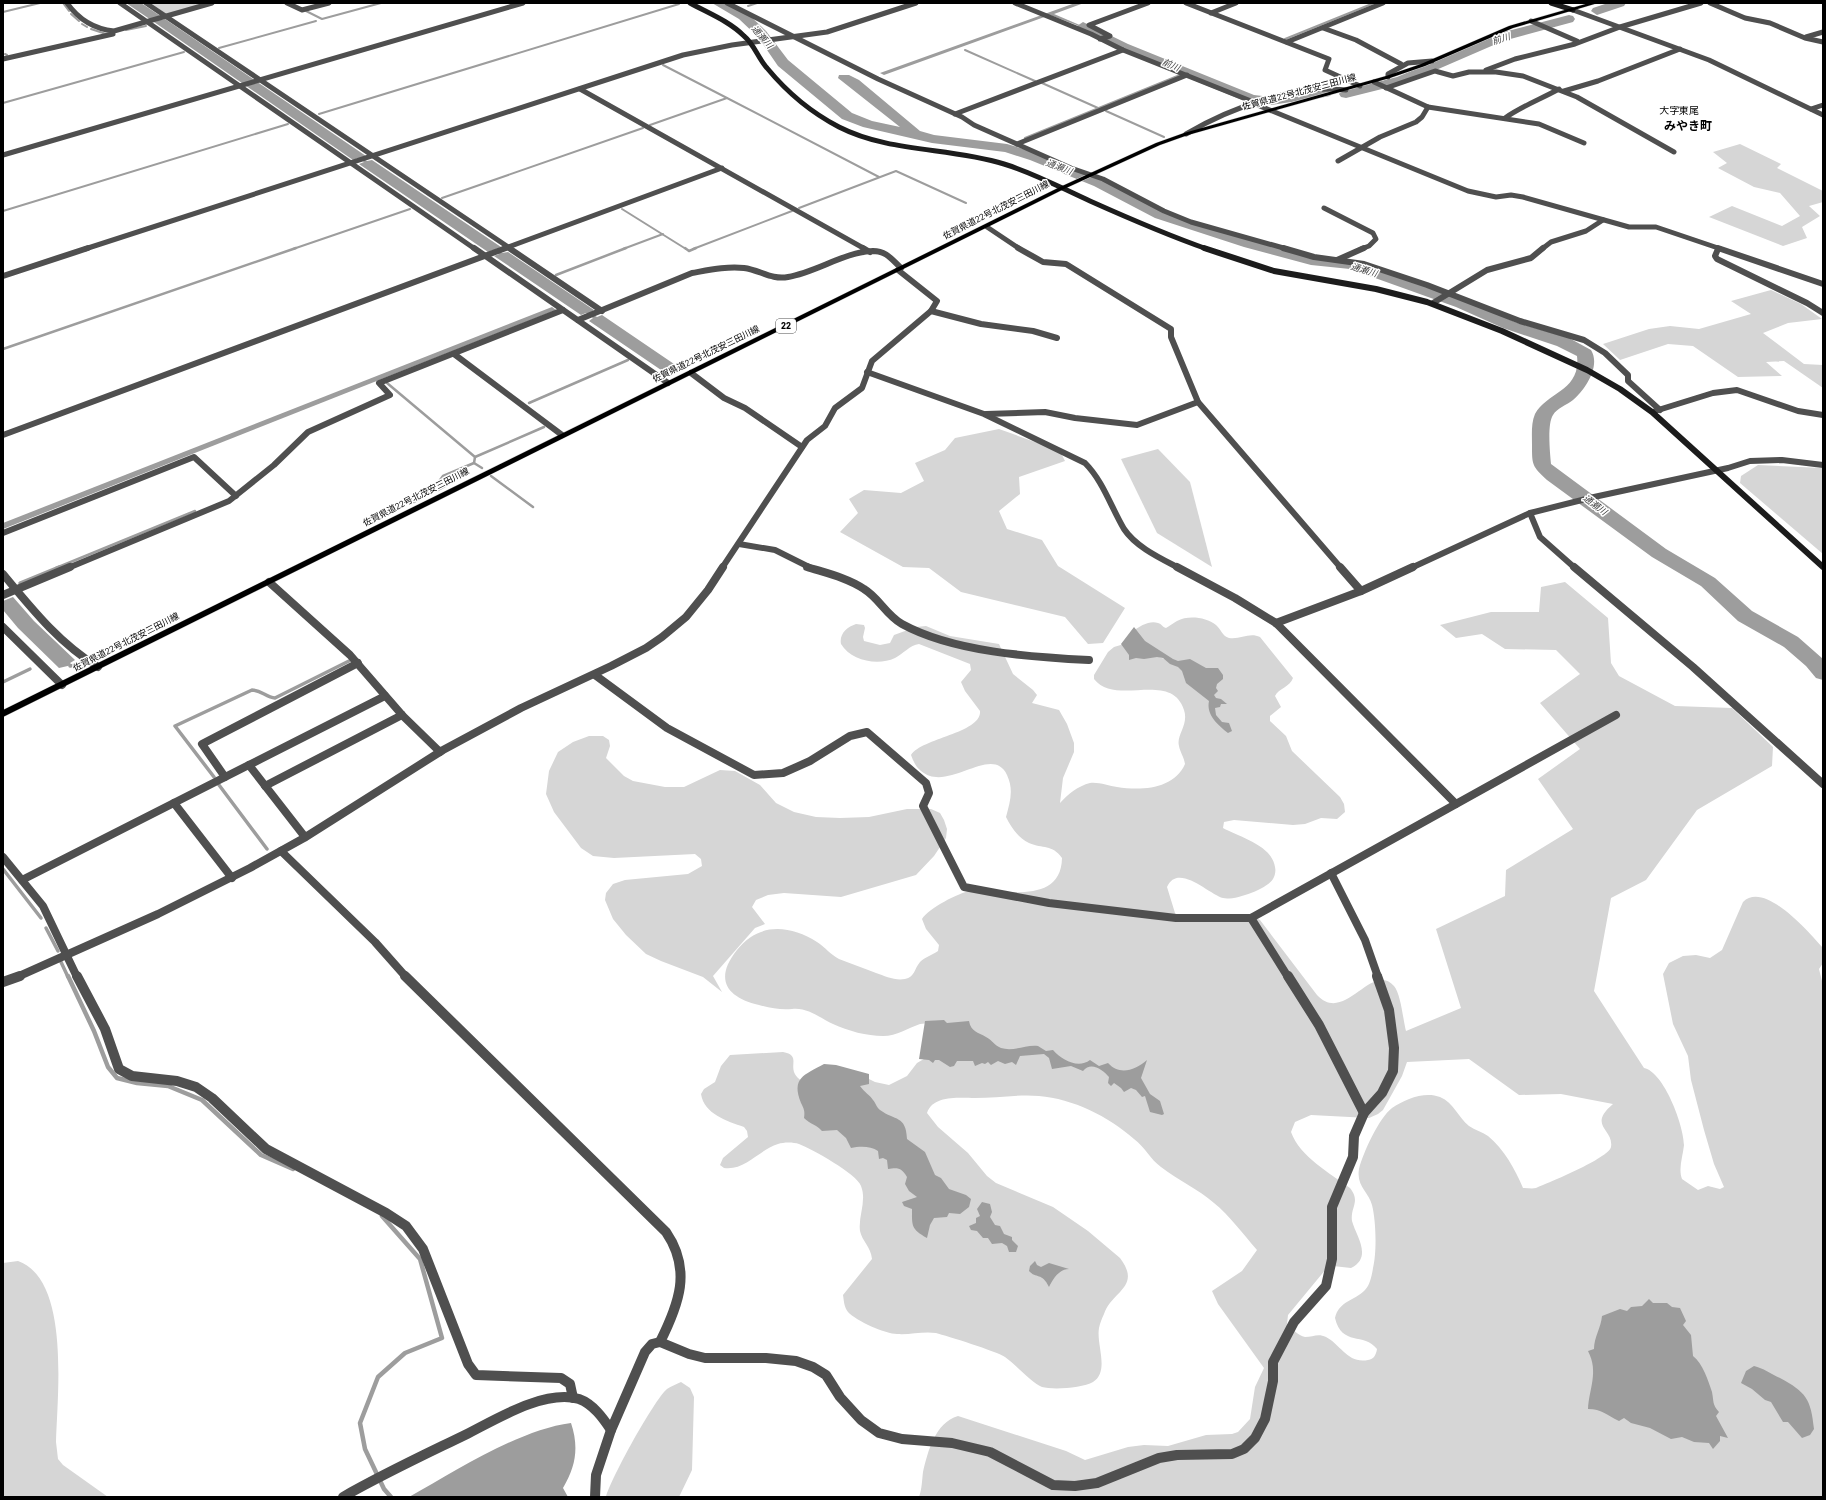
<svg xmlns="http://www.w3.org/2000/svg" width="1826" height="1500" font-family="Barlow,'Noto Sans JP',sans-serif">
<rect width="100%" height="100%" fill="#fff"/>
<g fill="#d6d6d6" fill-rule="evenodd">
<path d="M157 3H209L167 15 152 4Z"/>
<path d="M1740 144 1781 164 1777 168 1823 191V202L1809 206 1820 216 1802 227 1807 238 1783 246 1709 217 1732 206 1782 226 1800 216 1780 193 1754 187 1718 168 1727 163 1713 152Z"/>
<path d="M1771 290 1801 304 1822 319 1788 323 1763 333 1804 364 1823 365V388L1784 361 1766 362 1782 376 1738 377 1693 346 1668 344 1620 360 1603 344 1649 329 1670 326 1699 329 1751 314 1731 301Z"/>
<path d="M999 429 1060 451 1065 461 1019 477 1020 494 999 511 1007 529 1042 540 1058 566 1125 608 1103 643 1088 644 1065 617 961 592 929 568 903 567 840 532 858 513 849 499 864 490 901 493 924 481 915 463 945 450 955 438Z"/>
<path d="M1158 449 1190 482 1212 567 1157 533 1121 459Z"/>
<path d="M1758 465 1823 468V554L1740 483 1741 476Z"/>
<path d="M1565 582 1608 618 1611 663 1619 676 1675 706 1732 708 1773 747 1772 766 1697 810 1646 880 1611 898 1594 991 1644 1068C1664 1072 1684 1126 1684 1145 1683 1156 1678 1168 1682 1179L1698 1190 1708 1186 1720 1189 1724 1187 1714 1164 1704 1130 1691 1080 1688 1056 1673 1024 1663 974 1669 963 1683 956 1696 955 1710 958 1722 950 1743 902C1765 880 1810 934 1823 948V963L1819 969 1823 985V1497H919C922 1489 922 1480 923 1472 928 1451 935 1423 958 1416L1066 1451 1085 1460 1128 1447 1144 1445 1168 1446 1206 1435 1232 1434 1238 1432 1250 1419 1255 1387 1264 1368 1218 1304 1212 1291 1242 1271 1257 1250C1244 1235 1229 1215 1214 1203 1198 1189 1178 1180 1161 1167 1150 1159 1145 1147 1134 1139 1108 1116 1073 1099 1039 1096 1020 1094 995 1098 975 1098 959 1098 933 1095 927 1113L938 1127 968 1153 987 1176 996 1183 1053 1207 1088 1231 1120 1258C1142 1287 1112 1291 1104 1314 1102 1318 1100 1323 1099 1328 1096 1345 1110 1371 1093 1382 1083 1388 1053 1390 1042 1387 1033 1384 1015 1364 1005 1357 996 1351 947 1336 936 1333 923 1331 910 1335 897 1334 886 1334 856 1321 848 1312 844 1307 844 1301 843 1295L872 1259C871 1247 862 1241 860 1231 858 1216 867 1201 861 1186 857 1174 812 1149 799 1144 793 1142 784 1142 778 1144 759 1150 745 1171 724 1168L720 1165 723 1158 748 1137 747 1131 744 1127C727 1121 704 1114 701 1094L704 1089 715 1082 721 1066 730 1055 783 1052C799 1055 791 1063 794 1072 796 1077 799 1079 803 1082L874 1144 958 1206 855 1088 865 1077 875 1082 889 1085 907 1076 917 1063 929 1056 938 1023C933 1023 926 1023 920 1024 908 1028 897 1036 883 1036 867 1036 848 1031 833 1024 820 1018 807 1007 792 1009 780 1010 771 1008 759 1005 726 997 714 979 737 950 759 922 790 925 817 942 825 947 831 955 839 959 851 964 864 968 876 973 885 976 895 981 905 979 915 977 914 969 920 962 925 957 932 955 938 951L939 945 926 929 922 919C928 909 959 892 971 891 1000 888 1061 907 1062 858 1052 844 1043 849 1029 843 1018 838 1011 827 1006 817 1010 802 1014 790 1007 775 992 743 948 794 921 771 916 767 913 761 911 755 922 738 982 733 980 711L965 691 961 682 971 670 970 664 919 644C910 645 903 654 895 658 878 666 851 661 841 644 839 634 847 627 856 624L864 625 865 628 863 637 864 641 880 645 890 643 894 635 916 627 926 626 950 636 999 644 1013 674 1033 690 1037 695 1032 703 1059 710 1067 724 1074 743V752L1063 778 1060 803C1068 794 1078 786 1090 783 1099 782 1109 786 1117 787 1142 791 1174 789 1185 764 1184 757 1180 752 1179 746 1176 735 1189 725 1184 710 1171 670 1116 707 1094 679V675L1108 652 1114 647 1124 644 1170 661 1182 667 1217 703 1183 664 1154 654 1133 631C1140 626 1150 620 1158 623 1162 624 1162 627 1166 628 1170 626 1173 623 1177 621 1188 615 1206 617 1216 625 1221 629 1222 636 1229 638 1240 640 1249 632 1260 637L1293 678C1290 687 1279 688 1275 696L1281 707 1270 716V721L1286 736 1292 751 1340 797 1344 804 1345 812 1337 819 1321 818 1305 824 1293 825 1234 820 1224 822 1223 828C1239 837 1272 845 1275 867 1276 871 1275 876 1273 879 1267 889 1234 901 1223 898 1210 895 1178 862 1167 887L1175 913 1176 915 1256 918 1260 920 1317 995C1345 1025 1371 961 1394 986 1401 994 1403 1020 1406 1031L1461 1008 1436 929 1505 896 1506 870 1573 829 1538 779 1580 749 1540 703 1580 674 1556 650 1505 649 1482 634 1456 638 1440 625 1491 612H1539L1541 587ZM1469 1059 1519 1095 1561 1094 1613 1104C1587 1126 1614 1129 1611 1147 1609 1158 1548 1183 1536 1188 1532 1189 1528 1188 1523 1188 1515 1169 1504 1149 1488 1136 1482 1132 1475 1130 1469 1126 1458 1117 1454 1103 1440 1097 1425 1091 1405 1099 1392 1108 1379 1118 1363 1153 1359 1169 1356 1186 1369 1192 1372 1205 1376 1221 1377 1252 1373 1268 1372 1275 1370 1285 1365 1290 1354 1301 1339 1301 1335 1318 1342 1347 1364 1332 1377 1349 1376 1355 1374 1359 1368 1360 1348 1364 1341 1345 1326 1337 1318 1333 1313 1337 1305 1337 1298 1336 1292 1328 1287 1324L1288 1315 1326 1269 1333 1266 1351 1268C1373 1257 1356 1236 1352 1221 1350 1207 1361 1202 1350 1188 1330 1173 1300 1157 1291 1132L1295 1122 1311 1115 1369 1118 1378 1114 1383 1110 1402 1076 1407 1062Z"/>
<path d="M589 736H603L609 740 610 746 606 758 624 776 633 781 665 787H684L720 770 735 771 760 785 776 803 794 812 816 817 840 818 869 817 907 809H931L940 813 944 820 947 829 946 838 934 856 916 875 841 897 784 893 768 895 756 900 752 907 765 924 755 928 713 976 722 992 703 977 661 961 646 954 626 935 613 919 605 900 606 893 613 884 625 880 688 874 702 866 701 859 695 854 614 858 593 856 581 848 554 812 546 794 549 771 558 752 573 742Z"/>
<path d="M18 1261C71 1280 57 1397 56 1442L58 1459 63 1465 108 1497H3V1263Z"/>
<path d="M681 1382 690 1388 694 1397 692 1470 679 1497H606C610 1480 654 1400 667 1389 671 1386 677 1384 681 1382Z"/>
</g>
<g fill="#9d9d9d">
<path d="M126 3H141L162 17 159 18 162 20 165 19 366 156 361 158 367 161 372 160 501 247 496 249 502 253 508 252 594 310 590 313 597 317 602 315 677 366 673 368 674 369 681 370 678 372 669 370 664 372 589 321 593 318 586 313 581 315 494 256 499 254 493 250 488 252 359 164 364 162 358 158 353 160 154 22 157 21 151 20Z"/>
<path d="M1075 3H1084L1054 14 1103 35 1050 15 884 75 880 73Z"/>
<path d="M552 307 556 310 3 529V523Z"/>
<path d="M13 597 34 621 75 660 70 663 72 665 59 668 18 628 3 610V601Z"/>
<path d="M1134 627 1145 641 1173 659 1178 661 1190 659 1206 668H1218L1223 675V679L1217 684 1216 688 1218 691 1214 695 1216 698 1221 699 1227 704H1221L1220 707 1215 708 1216 715 1222 722 1229 723 1232 731 1228 733C1218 725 1206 715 1209 701L1186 683 1182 671 1178 667 1170 664 1163 658 1157 657 1144 659 1136 658 1129 660V655L1121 644Z"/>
<path d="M944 1020 947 1023 969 1021C971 1032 978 1032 986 1037 992 1040 994 1045 1001 1048 1014 1052 1027 1044 1038 1046L1046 1051 1053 1050C1062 1060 1078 1069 1090 1060L1099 1066 1108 1063C1120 1076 1135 1070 1147 1060L1141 1078 1150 1094 1160 1101 1164 1114 1162 1115 1150 1112 1145 1096 1142 1097 1136 1090 1131 1088 1124 1092 1121 1088 1114 1083 1111 1086 1108 1083 1109 1077C1103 1070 1091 1061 1083 1071L1071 1066 1052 1069 1049 1058 1044 1054 1020 1056 1016 1065 1012 1062 1005 1064 998 1061 991 1065 988 1062 985 1064 982 1063 975 1066 973 1061H957L954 1066 950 1067 939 1060H935L933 1063 929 1060 919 1059 925 1021Z"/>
<path d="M824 1064 836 1065 869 1074V1084L860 1086C864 1092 870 1095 873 1100 876 1103 876 1107 880 1110 895 1121 906 1115 907 1139L925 1152 935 1175 941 1178 949 1189 966 1195 971 1199 969 1207 960 1214 949 1213 947 1217 934 1218 930 1225 927 1238C911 1229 912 1226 912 1209L904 1206 902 1202 917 1197 909 1191 905 1184 907 1177C902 1168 898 1167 888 1169L887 1160 883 1158 879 1159 878 1151C871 1146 860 1146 851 1148L846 1138 837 1130 822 1131C817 1125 810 1124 804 1118 805 1111 804 1109 801 1103 791 1078 804 1075 824 1064Z"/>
<path d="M982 1202 990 1204 992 1212 990 1217 995 1225 1000 1226 1004 1234 1012 1237V1240L1018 1246 1016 1252H1009L1007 1246 1002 1243 992 1244 988 1238H983L977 1231 971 1230 969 1226 976 1223V1218L980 1216 977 1209Z"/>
<path d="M1035 1261 1037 1265 1041 1267 1049 1263 1069 1269C1059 1269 1053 1279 1049 1287 1042 1272 1036 1279 1029 1271L1030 1266Z"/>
<path d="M1649 1299 1653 1303H1667L1672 1307 1680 1308 1686 1321 1683 1325 1691 1335 1693 1356C1703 1364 1708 1380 1712 1392 1714 1402 1712 1404 1719 1412L1716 1416 1728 1438 1720 1436V1441L1713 1449 1709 1443 1694 1442 1682 1437 1671 1439 1650 1428 1631 1423 1624 1418 1619 1421C1606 1415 1602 1409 1588 1409 1589 1389 1599 1372 1588 1351L1594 1349C1594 1337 1601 1328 1602 1316L1620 1309 1627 1311 1631 1307 1642 1306Z"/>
<path d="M1754 1366C1763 1368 1771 1374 1780 1378 1806 1392 1811 1399 1814 1429L1810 1435 1802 1438 1788 1422H1783L1771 1402 1765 1400 1752 1389 1741 1383 1746 1371Z"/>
<path d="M571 1423C579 1447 576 1466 563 1488L568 1497H409C456 1471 518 1430 571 1423Z"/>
</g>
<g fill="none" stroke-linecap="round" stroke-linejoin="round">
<g stroke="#9d9d9d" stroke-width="2">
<path d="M63 3 69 11"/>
<path d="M748 6 757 3"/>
<path d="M306 11 322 19 381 3"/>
<path d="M3 12 40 3"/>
<path d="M71 14 79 21"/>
<path d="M82 24 87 27"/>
<path d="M91 29 106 34"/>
<path d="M126 30 146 26"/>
<path d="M1285 39 1374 3"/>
<path d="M219 48 316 21"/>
<path d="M965 50 1035 81"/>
<path d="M5 54 7 55"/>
<path d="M663 65 727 98"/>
<path d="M1042 83 1098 108"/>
<path d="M3 103 184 52"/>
<path d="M1106 111 1164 137"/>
<path d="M319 114 679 4"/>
<path d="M650 125 727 98 879 177"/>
<path d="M1025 138 1180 75"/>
<path d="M442 198 643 128"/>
<path d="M799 208 896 171 966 203"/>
<path d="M622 209 686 249"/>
<path d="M3 211 288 124"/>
<path d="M293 249 410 209"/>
<path d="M623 249 663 234"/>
<path d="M693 249 792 211"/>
</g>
<g stroke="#9d9d9d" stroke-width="2.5">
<path d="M685 248 689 251 696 248"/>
<path d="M556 275 626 248"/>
<path d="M3 349 296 248"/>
<path d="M387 383 475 457 474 463 482 468"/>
<path d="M529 403 628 360"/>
<path d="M475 457 544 427"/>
<path d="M491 476 533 507"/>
<path d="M438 490 445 486 440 480 443 476 474 463"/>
<path d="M414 502 423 497"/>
<path d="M56 568 195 511"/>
</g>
<g stroke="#9d9d9d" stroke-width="3.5">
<path d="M20 583 59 567"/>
<path d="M70 666 83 664"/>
<path d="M3 682 30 669"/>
<path d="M214 777 175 726 252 690C261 690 266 697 275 698L349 661"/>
<path d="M219 785 267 849"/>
<path d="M3 869 41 918"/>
<path d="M46 928 58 951"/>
<path d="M61 962 68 977"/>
</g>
<g stroke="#9d9d9d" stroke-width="4.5">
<path d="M68 976 94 1031 108 1067 117 1078 137 1083 168 1086 202 1100 261 1155 293 1169"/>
<path d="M382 1216 420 1259 442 1338 405 1353 378 1377 360 1423 365 1449 384 1489 391 1497"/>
</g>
<g fill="#9d9d9d" fill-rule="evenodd">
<path d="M712 3H727L747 13 766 31 788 60 852 113 872 121 900 127 838 78 839 75H849L859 80 920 131 934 135 1007 144 1040 154 1104 180 1165 212 1254 241 1311 255 1358 262 1468 301 1515 322 1569 338 1591 350C1601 366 1585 390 1573 400 1567 405 1557 408 1553 415 1547 424 1550 453 1551 464L1666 549 1715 578 1752 611 1798 637 1823 659V680L1816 678 1806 666 1784 647 1738 621 1701 586 1652 557 1547 480C1532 466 1532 465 1532 445 1532 435 1531 423 1535 414 1547 392 1581 391 1577 356L1557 346 1503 328 1456 307 1350 269 1311 265 1244 247 1155 218 1094 186 1030 160 1005 152 932 143 863 127 842 119 778 66 758 37 739 19Z"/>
<path d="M1608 3H1626L1624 6 1597 15 1591 11 1593 8Z"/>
<path d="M1569 15 1573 16 1575 19 1573 22 1503 41 1406 83 1346 98 1341 97 1339 94 1341 91 1397 77 1504 32Z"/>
<path d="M1083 22 1128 44 1254 95 1271 97 1325 89 1330 90 1332 93 1330 96 1325 97 1271 105 1247 102 1120 50 1079 29 1077 26Z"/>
</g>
<defs>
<path id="primary" d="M1589 3H1598L1513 28 1425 66 1390 78 1188 135 1160 145 1064 189 3 717V710L1060 187 1156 143 1184 133 1386 76 1421 64 1509 26Z"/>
</defs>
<use href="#primary" stroke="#dbdbdb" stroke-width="1"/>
<g stroke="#4f4f4f" stroke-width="5">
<path d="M67 3C79 20 94 29 114 31L212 3"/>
<path d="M120 3 475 249"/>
<path d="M146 3 511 249"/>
<path d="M287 3 302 10 329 3"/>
<path d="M727 3 878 79 962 117 974 125 1071 168 1103 179 1164 211 1191 222 1287 249"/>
<path d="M1015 3 1091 34 1123 50 1256 103"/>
<path d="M1186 3 1329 59 1325 70 1360 86"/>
<path d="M1710 3 1745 18 1770 23 1805 38 1823 42"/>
<path d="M1573 10 1709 60 1823 115"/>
<path d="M1211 13 1236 3"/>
<path d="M1531 21 1577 41"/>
<path d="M1323 28 1356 40 1401 64"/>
<path d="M1806 37 1823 32"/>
<path d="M1100 39 1110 36 1089 25 1148 3"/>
<path d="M1287 42 1383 3"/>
<path d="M3 59 113 34"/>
<path d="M1486 70 1515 59 1575 44 1620 27 1701 3"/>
<path d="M1388 77V74L1408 63 1432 61"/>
<path d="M1374 82 1428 107 1539 124 1584 143"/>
<path d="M1386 88 1435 71 1453 76 1469 72H1496L1523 76 1577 97 1674 152"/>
<path d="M580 89 865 249"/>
<path d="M1564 91 1598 81 1680 49"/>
<path d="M1255 104 1468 191 1496 197 1511 195 1523 197 1629 227H1656L1721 249"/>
<path d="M1811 109 1823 105"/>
<path d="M955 114 1123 50"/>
<path d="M1505 118C1522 106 1541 99 1559 89"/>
<path d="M1186 134C1230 108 1295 84 1346 90"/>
<path d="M1017 144 1187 75"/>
<path d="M3 155 523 3"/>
<path d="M1338 161 1380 137 1416 122 1422 117 1428 107"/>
<path d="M1324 208 1373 233 1376 239 1369 246 1361 249"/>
<path d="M987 227 1020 249"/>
<path d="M85 249 683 55 732 45 827 32 916 3"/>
<path d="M503 249 722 168"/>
<path d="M1542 249 1551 242 1586 231 1603 220"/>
</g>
<g stroke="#4f4f4f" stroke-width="6">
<path d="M474 248 668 383"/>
<path d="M509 248 602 311"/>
<path d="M863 248 870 252"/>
<path d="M1018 248 1043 262 1066 264 1171 329V337L1198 402 1341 568"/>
<path d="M1283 248 1314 257 1364 264 1427 285 1520 321 1584 340 1605 353 1628 375V381L1660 410"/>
<path d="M1718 248 1823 284"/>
<path d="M1718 249 1715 256 1717 259 1807 303 1823 313"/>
<path d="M1337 260 1364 248"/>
<path d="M3 276 88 248"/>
<path d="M1433 303 1487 270 1531 258 1543 248"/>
<path d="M931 311 981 324 1033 331 1057 338"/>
<path d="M578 320 692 273C709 270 727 266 744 268 760 270 771 280 788 277 817 272 844 252 873 251 887 251 892 260 901 268"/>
<path d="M454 354 562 435"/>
<path d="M867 372 984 414 1085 463C1103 481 1111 507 1124 529 1136 547 1160 558 1179 568"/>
<path d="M691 373 724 398 745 408 802 447"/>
<path d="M1655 411 1713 393 1737 390 1798 411 1823 415"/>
<path d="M986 414 1045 412 1075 418 1137 425 1198 402"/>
<path d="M3 435 506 248"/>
<path d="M1530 513 1540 537 1575 568"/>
<path d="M3 533 194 457 236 496"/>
<path d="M739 544 775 550 811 568"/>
<path d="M68 568 229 501 274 465 308 432 390 395 379 383 563 310"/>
<path d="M722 568 807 440 825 426 835 408 862 388 872 361 931 311 937 301 898 270"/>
<path d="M1411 568 1530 513 1594 497 1728 468 1750 461 1782 460 1823 465"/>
</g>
<g stroke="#4f4f4f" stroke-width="8">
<path d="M807 567C826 573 848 578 864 589 879 598 886 615 902 624 953 652 1031 657 1089 660"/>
<path d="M1177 567 1235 598 1276 623 1456 804"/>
<path d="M1340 567 1361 591"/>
<path d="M1574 567 1693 667 1823 784"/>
<path d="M3 574C32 609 59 643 98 667"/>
<path d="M269 582 350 655 403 716 440 752"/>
<path d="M3 595 70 567"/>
<path d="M1276 623 1361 591 1413 567"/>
<path d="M3 627 62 685"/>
<path d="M595 675 667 728 754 775 783 773 810 761 850 736 867 732 926 783 929 793 923 806 964 887 1049 903 1176 918H1251L1616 715"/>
<path d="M249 765 305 837"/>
<path d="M225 777 202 744 358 663"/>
<path d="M265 786 402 715"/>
<path d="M174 803 232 878"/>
<path d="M281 851 375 942 406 977"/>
<path d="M3 857 43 906 77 977"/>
<path d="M1331 873 1365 940 1378 977"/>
<path d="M22 880 385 696"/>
<path d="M1251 918 1288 977"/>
<path d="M17 977 158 914 250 868 304 838 443 750 521 708 611 666 646 648 662 637 686 617 708 590 723 567"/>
</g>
<g stroke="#4f4f4f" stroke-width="10">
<path d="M77 976 105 1029 119 1069 132 1076 177 1081 196 1087 212 1098 266 1149 386 1213 406 1226 423 1249 468 1364 476 1375 561 1378 570 1384 573 1398"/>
<path d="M405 976 666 1232C692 1270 679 1304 660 1342"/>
<path d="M1288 976 1319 1025 1364 1113"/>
<path d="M3 982 20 976"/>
<path d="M343 1497C383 1474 424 1455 465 1435 495 1420 544 1389 579 1399 593 1404 603 1418 611 1430"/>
<path d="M595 1497 596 1475 611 1430 645 1352 652 1344 660 1342 689 1354 705 1358H766L796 1361 813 1367 826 1375 840 1397 861 1420 879 1433 902 1439 952 1443 990 1452 1053 1485 1075 1486 1097 1483 1159 1458 1177 1455 1232 1454 1244 1449 1255 1438 1265 1419 1273 1381V1362L1294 1322 1326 1286 1332 1259V1207L1353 1157 1354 1136 1364 1113 1382 1093 1393 1071 1394 1048 1389 1010 1377 976"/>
</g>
<g stroke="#1c1c1c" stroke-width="5">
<path d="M690 3C708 13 729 21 744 36 754 44 758 58 767 68 786 91 812 113 839 127 890 153 950 147 1004 164 1034 173 1061 188 1090 201 1128 218 1167 235 1207 249"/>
<path d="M1551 3 1573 10"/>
</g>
<path stroke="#1c1c1c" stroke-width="6" d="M1204 248 1274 271 1376 289 1427 302 1502 331 1587 370 1620 389 1652 412 1823 567"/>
<use href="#primary" fill="#000" fill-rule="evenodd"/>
</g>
<g text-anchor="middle" stroke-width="3" stroke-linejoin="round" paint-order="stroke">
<g font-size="9" font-style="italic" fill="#3e3e3e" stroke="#fff">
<text transform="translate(762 37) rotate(49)" y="3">通瀬川</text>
<text transform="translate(1501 39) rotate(-17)" y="3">前川</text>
<text transform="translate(1171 65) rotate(23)" y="3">前川</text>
<text transform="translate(1059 167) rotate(21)" y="3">通瀬川</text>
<text transform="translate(1364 270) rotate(17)" y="3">通瀬川</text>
<text transform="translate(1595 505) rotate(37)" y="3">通瀬川</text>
</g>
<g font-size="9" fill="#000" stroke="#fff">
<text transform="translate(1299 92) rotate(-15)" y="3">佐賀県道22号北茂安三田川線</text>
<text transform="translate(996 210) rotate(-27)" y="3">佐賀県道22号北茂安三田川線</text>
<text transform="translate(706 354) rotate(-26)" y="3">佐賀県道22号北茂安三田川線</text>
<text transform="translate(416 497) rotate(-27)" y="3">佐賀県道22号北茂安三田川線</text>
<text transform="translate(126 642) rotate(-27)" y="3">佐賀県道22号北茂安三田川線</text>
</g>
<rect fill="#fff" stroke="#4c4c4c" stroke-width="1" x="776" y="319" width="20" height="14" rx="3"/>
<g font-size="9" font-weight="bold" fill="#000">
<text x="786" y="329">22</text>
</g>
<g font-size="10" fill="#000" stroke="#fff">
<text x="1679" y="114">大字東尾</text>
</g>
<g font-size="12" font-weight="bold" fill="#000" stroke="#fff">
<text x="1688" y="130">みやき町</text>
</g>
</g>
<rect width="1826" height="1500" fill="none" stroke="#000000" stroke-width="8"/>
</svg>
